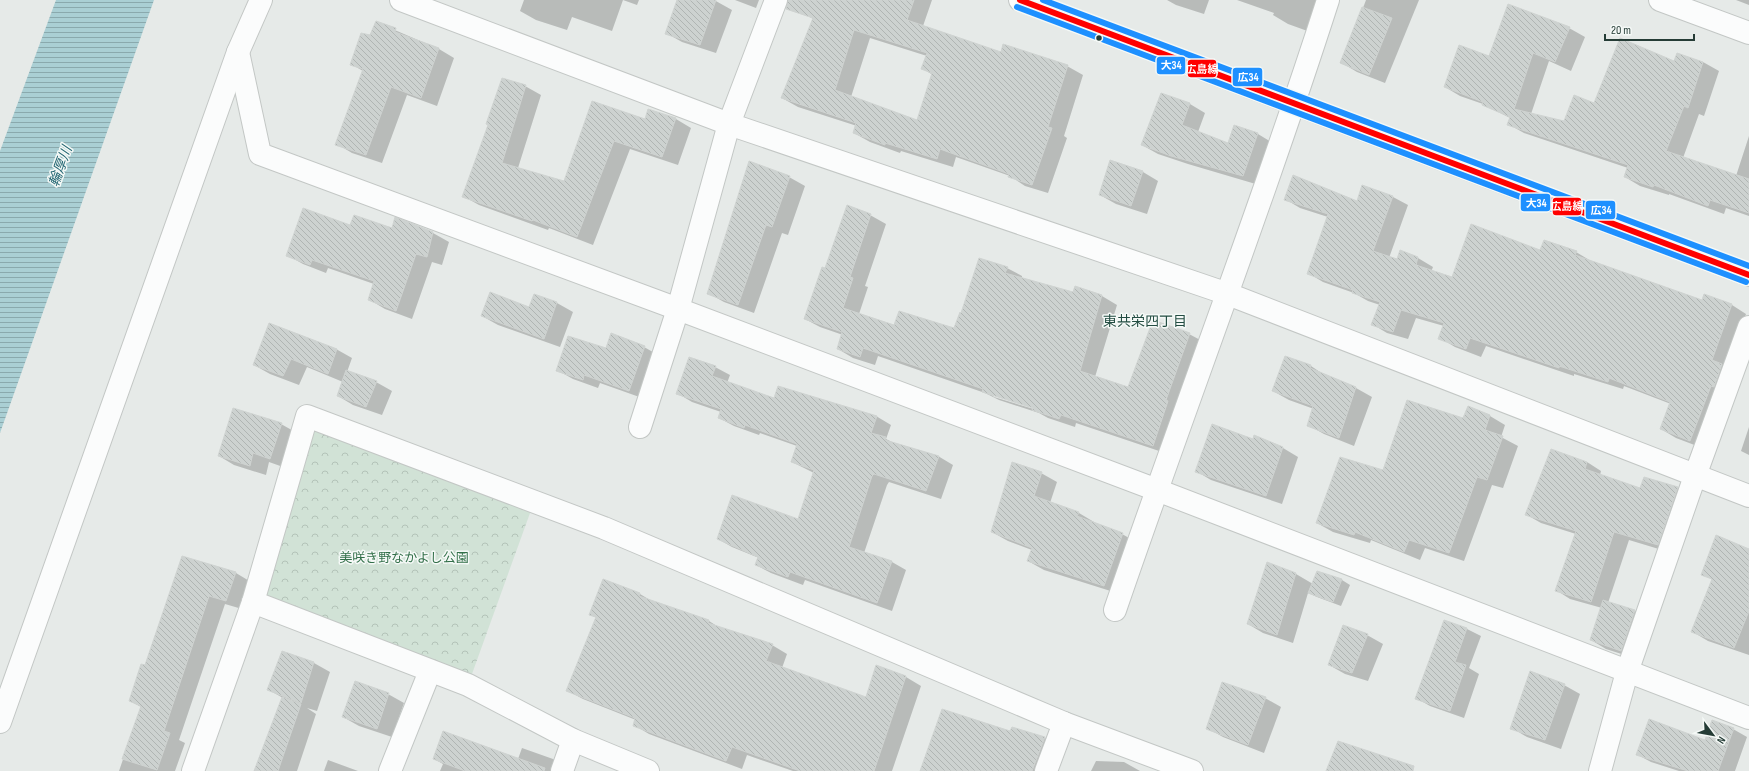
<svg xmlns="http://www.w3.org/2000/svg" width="1749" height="771" font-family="'Sofia Sans Condensed','Noto Sans JP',sans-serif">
<defs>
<pattern id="park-crowns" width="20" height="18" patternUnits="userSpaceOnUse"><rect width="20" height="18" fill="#d1e2d6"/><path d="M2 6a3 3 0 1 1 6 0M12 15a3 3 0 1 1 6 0" fill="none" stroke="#b3c3b8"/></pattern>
<pattern id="water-rules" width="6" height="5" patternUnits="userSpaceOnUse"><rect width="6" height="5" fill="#aacfd4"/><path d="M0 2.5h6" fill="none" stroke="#8aa9ad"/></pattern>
<pattern id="building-back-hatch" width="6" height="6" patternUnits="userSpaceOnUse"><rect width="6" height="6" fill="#cdd2d0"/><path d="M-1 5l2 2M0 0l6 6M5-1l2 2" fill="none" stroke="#b0b5b3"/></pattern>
</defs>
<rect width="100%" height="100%" fill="#e6eae8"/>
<path fill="url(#park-crowns)" d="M307 416 534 502 468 685 253 602Z"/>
<path fill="url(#water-rules)" d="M56 0H154L0 433V151Z"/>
<g fill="#0003" fill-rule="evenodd">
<path d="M524 0H639L637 5 623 0 612 31 572 17 567 30 536 20 520 11Z"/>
<path d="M678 0H714L732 10 716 53 682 42 666 33Z"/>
<path d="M735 0H759L756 8Z"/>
<path d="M814 0H932L923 26 1001 54 1067 66 1083 75 1064 136 1067 138 1048 193 1025 186 1010 176 956 157 953 167 901 151 900 153 870 142 854 133 857 126 798 107 782 98 813 19 808 16ZM870 38 927 56 923 69 933 75 917 122 851 97Z"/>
<path d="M1167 0H1209L1204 14 1176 5Z"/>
<path d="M1237 0H1323L1313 33 1288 24 1273 15 1274 13Z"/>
<path d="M1366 0H1419L1385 83 1357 72 1342 63Z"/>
<path d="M1736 0H1749V5Z"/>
<path d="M376 22 439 49 454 58 437 106 407 95 382 163 352 153 337 144 363 71 351 64 370 36Z"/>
<path d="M1569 28 1585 37 1571 71 1549 61 1531 114 1565 122 1594 104 1674 62 1677 54 1703 62 1719 71 1704 116 1699 114 1683 158 1736 176 1749 136V216L1726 208 1724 214 1669 194V195L1640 186 1625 177 1628 168 1524 133 1508 124 1510 118 1483 104 1460 96 1445 87 1490 57Z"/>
<path d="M525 86 541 95 518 168 564 182 593 102 645 121 649 110 676 119 691 128 678 165 630 149 593 245 549 228 548 230 479 205 463 196Z"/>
<path d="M1161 94 1190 104 1205 113 1198 132 1229 144 1258 134 1273 143 1259 185 1188 164 1158 154 1142 145Z"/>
<path d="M1110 161 1143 172 1158 181 1147 214 1116 204 1100 195Z"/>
<path d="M789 177 805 186 788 235 782 233 754 313 724 302 708 293Z"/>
<path d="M1393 197 1408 205 1389 258 1397 260 1401 252 1418 258 1433 267 1431 272 1453 279 1540 251 1576 252 1591 261 1703 301 1732 305 1746 314 1727 368 1705 449 1676 438 1661 429 1671 404 1624 386 1623 389 1574 374V376L1486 346 1481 357 1455 347 1440 338 1444 326 1416 318 1408 339 1387 333 1372 324 1380 305 1368 301 1354 293 1323 282 1308 273 1328 217 1300 208 1285 199 1358 203Z"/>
<path d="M870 215 886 224 865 286 868 287 859 314 895 326 954 329 962 314 1007 268 1022 276V279L1074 293 1075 287 1102 296 1117 305 1095 377 1129 388 1189 334 1204 342 1168 454 1076 423 1075 427 1048 418 1039 413 999 400 985 393 878 356 875 365 853 358 838 349 843 335 820 327 805 319 825 269ZM991 394 1038 408 1037 410 994 397Z"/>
<path d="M396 219 433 233 449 242 442 265 432 262 412 319 385 309 370 300 374 284 328 268 326 273 303 264 287 255 351 227 392 229Z"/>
<path d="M534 295 557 303 573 312 560 347 498 325 482 316 530 308Z"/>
<path d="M644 347 660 356 645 399 600 383 598 388 573 379 557 370 606 350Z"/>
<path d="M336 349 352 358 347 372 376 382 392 391 382 415 353 405 338 396 343 382 307 367 299 385 270 374 254 365Z"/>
<path d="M1286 357 1311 366 1326 376 1356 388 1372 397 1354 446 1324 434 1308 425 1314 409 1289 400 1273 391Z"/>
<path d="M715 367 730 375 727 383 775 399 876 416 891 425 886 439 896 444 938 456 953 465 941 499 889 482 887 485 864 553 892 562 906 570 892 611 805 580 803 585 771 573 756 565 759 558 732 547 718 539 798 520 814 473 792 462 797 446 760 433 759 435 734 426 719 418 721 412 692 402 677 393Z"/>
<path d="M1490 416 1505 425 1501 437 1518 446 1503 488 1492 485 1464 561 1425 548 1420 560 1371 540 1370 543 1333 532 1317 523 1384 471Z"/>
<path d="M281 424 297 433 286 468 269 462 266 475 234 465 219 456Z"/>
<path d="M1749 427V455L1741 451Z"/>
<path d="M1253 440 1283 448 1298 457 1282 504 1211 480 1196 471Z"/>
<path d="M1587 462 1601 471 1600 475 1641 489 1678 488 1692 496 1672 553 1629 540 1608 603 1635 611 1650 620 1637 659 1606 649 1591 640 1602 608 1570 599 1556 590 1576 534 1541 523 1527 515Z"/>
<path d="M1041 473 1057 482 1050 503 1079 513 1094 522V523L1122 534 1138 543 1120 594 1044 570 1028 561 1032 550 1008 541 992 532Z"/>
<path d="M1749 550V655L1708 641 1693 632 1713 580 1703 574Z"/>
<path d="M182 557 236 573 251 582 242 609 225 604 179 740 185 743 175 771H119L141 707 130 701 145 666Z"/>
<path d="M1267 564 1296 574 1313 584 1318 572 1342 580 1350 585 1341 606 1317 597 1308 593 1293 643 1263 633 1248 624Z"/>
<path d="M604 580 640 594 655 603 709 621 720 628 772 645 787 654 782 668 867 699 876 667 906 677 921 686 892 771H793L747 755 742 769 649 734 634 725 636 720 583 699 568 691 597 618 590 615Z"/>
<path d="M1444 621 1467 629 1481 636 1469 668 1479 674 1464 718 1430 706 1416 698Z"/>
<path d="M1367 635 1383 644 1368 681 1345 674 1329 665Z"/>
<path d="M282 652 314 663 330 672 317 711 307 708 316 714 297 771H255L283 698 269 690Z"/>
<path d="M1564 685 1580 694 1561 749 1527 737 1512 728Z"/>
<path d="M388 694 404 703 392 737 359 726 343 717Z"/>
<path d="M1265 698 1281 707 1264 753 1223 737 1207 728Z"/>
<path d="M1012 728 1045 738 1060 747 1051 771H921L1011 733Z"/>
<path d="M1733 729 1747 737 1735 771H1679L1651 762 1638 755 1705 741Z"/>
<path d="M522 748 553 759 568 768V771H440L443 764 434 759H518Z"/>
<path d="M328 760 358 771H324Z"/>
<path d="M1096 761 1124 762 1140 771H1091Z"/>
</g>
<g fill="url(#building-back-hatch)" stroke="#cfd3d1" fill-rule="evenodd">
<path d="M677 0H716L700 45 665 34Z"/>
<path d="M788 0H914L907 20 1001 52 1003 44 1068 65 1048 127 1052 128 1032 185 1008 177 1009 174 940 149 937 159 885 143V145L853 133 856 123 781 98 813 18 786 9ZM854 30 927 53 921 69 932 73 917 120 835 90Z"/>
<path d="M1508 4 1570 27 1555 62 1533 53 1514 109 1564 121 1574 95 1594 103 1620 38 1674 61 1677 53 1703 62 1688 108 1684 106 1666 151 1749 179V213L1710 200 1708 206 1654 185 1653 187 1624 177 1628 165 1507 125 1510 117 1482 105 1483 102 1444 87 1459 45 1489 56Z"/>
<path d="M1362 7 1392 18 1369 75 1340 63Z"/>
<path d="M376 21 396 28 395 32 439 48 421 98 391 87 366 155 335 145 363 69 350 65 361 33 370 35Z"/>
<path d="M502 78 526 85 502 163 564 181 592 101 645 119 648 109 676 118 662 157 614 141 577 237 533 220 532 221 462 197 488 125 486 124Z"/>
<path d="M1161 93 1190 103 1182 125 1228 143 1234 125 1258 133 1243 176 1171 156 1141 145Z"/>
<path d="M1110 160 1143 171 1131 206 1099 195Z"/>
<path d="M749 161 790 176 772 227 766 225 738 305 707 294Z"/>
<path d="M1293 175 1357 201 1362 185 1393 196 1373 251 1397 259 1400 250 1418 257 1416 265 1452 277 1471 224 1540 250 1544 240 1577 251 1575 255 1702 300 1704 294 1732 304 1712 360 1722 364 1714 387 1711 386 1690 441 1660 429 1670 402 1609 378 1608 382 1559 366V368L1470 338 1466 349 1438 339 1444 323 1401 310 1393 332 1371 325 1380 302 1352 293 1353 290 1307 274 1328 214 1284 200Z"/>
<path d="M847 205 871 214 850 277 853 278 843 308 894 325 899 311 954 328 960 312 961 313 979 258 1008 267 1005 273 1073 292 1075 286 1102 295 1080 371 1128 387 1153 320 1190 333 1166 400 1168 401 1153 446 1061 415 1059 419 1032 410 1033 408 982 392 983 389 863 348 860 357 837 349 842 332 804 319 822 267 825 268Z"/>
<path d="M303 208 350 225 354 215 392 228 395 217 433 232 427 257 416 254 396 311 368 300 374 281 312 260 310 265 286 256Z"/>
<path d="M490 292 529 307 534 294 557 302 544 339 481 316Z"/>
<path d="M269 323 337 349 328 374 291 359 283 376 253 365Z"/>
<path d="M611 333 645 346 629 391 584 375 583 380 556 371 568 336 606 348Z"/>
<path d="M1285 356 1311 365 1310 368 1356 387 1339 438 1307 426 1313 406 1272 391Z"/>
<path d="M689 357 716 366 712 376 774 398 778 386 877 416 871 433 886 437 885 440 939 456 926 491 874 474 872 476 849 547 892 561 877 603 790 572 788 577 755 565 758 557 717 539 732 495 798 519 814 470 791 462 797 444 745 425 744 428 718 418 721 409 676 394Z"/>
<path d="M346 370 377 381 366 407 337 396Z"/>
<path d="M1407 400 1463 418 1468 406 1490 415 1485 430 1503 436 1487 480 1477 477 1449 553 1409 540 1404 552 1355 532 1354 535 1316 523 1340 457 1383 470Z"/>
<path d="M233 408 282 423 270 459 253 453 250 466 218 456Z"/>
<path d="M1212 424 1253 439 1254 435 1283 447 1266 496 1195 472Z"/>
<path d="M1551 449 1587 462 1585 469 1640 488 1644 477 1678 487 1658 545 1614 532 1591 602 1555 591 1576 531 1525 515Z"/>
<path d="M1012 462 1042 472 1034 496 1079 512 1077 516 1123 533 1104 586 1027 561 1032 548 991 532Z"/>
<path d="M1716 535 1749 549V611L1734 648 1691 632 1712 579 1701 575Z"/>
<path d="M182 556 236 572 226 601 209 596 164 731 170 733 157 770 122 759 141 706 129 701 141 664 145 665Z"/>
<path d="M1267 562 1296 573 1277 635 1247 624Z"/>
<path d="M1317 571 1342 579 1333 602 1308 593Z"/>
<path d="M603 579 640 593 639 596 709 620 708 623 773 644 766 661 866 697 876 665 906 676 874 771H800L732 747 726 761 633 726 635 718 566 691 596 617 589 615Z"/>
<path d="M1603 600 1635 610 1621 651 1590 640Z"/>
<path d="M1444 620 1467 628 1455 662 1466 665 1450 711 1415 699Z"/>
<path d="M1343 625 1368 634 1352 673 1328 665Z"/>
<path d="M282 651 314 662 301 703 267 690Z"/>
<path d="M1530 671 1565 684 1545 740 1510 729Z"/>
<path d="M355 681 389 693 377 729 342 717Z"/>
<path d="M1222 682 1266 697 1248 745 1206 729Z"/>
<path d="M282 697 301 704 278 771H254Z"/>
<path d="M942 709 1010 731 1012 727 1045 737 1032 771H920Z"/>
<path d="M1649 719 1705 740 1712 720 1734 728 1718 771H1688L1636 755Z"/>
<path d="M443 731 545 768 544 771H465L433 759Z"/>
<path d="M1338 741 1414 766 1413 771H1326Z"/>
</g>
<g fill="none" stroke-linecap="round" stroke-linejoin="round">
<defs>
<g id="minor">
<path d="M401 0 729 124 1228 294 1749 496"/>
<path d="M1020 0 1749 275"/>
<path d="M1660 0 1749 33"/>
<path d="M238 52 260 154 678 309 1157 490 1749 718"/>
<path d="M640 427 678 309 729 124 776 0"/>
<path d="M253 602 468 685 573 740 648 771"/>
<path d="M1115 610C1185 406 1262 205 1328 0"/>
<path d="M0 722 238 52 261 0"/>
<path d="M193 771 253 602 307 416 604 528 1064 723 1192 771"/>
<path d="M390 771 430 671"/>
<path d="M562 771 573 740"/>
<path d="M1046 771 1064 723"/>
<path d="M1600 771 1627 672 1695 476 1749 327"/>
</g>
</defs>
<use href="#minor" stroke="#c3c7c5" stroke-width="24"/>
<use href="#minor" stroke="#fbfcfc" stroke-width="22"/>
<defs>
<path id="bus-1" d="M1020 0 1749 275"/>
<path id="bus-2" d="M1017 7 1746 282"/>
<path id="bus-3" d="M1043 0 1749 266"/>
</defs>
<use href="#bus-1" stroke="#f5f9f7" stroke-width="9"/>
<use href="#bus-2" stroke="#f5f9f7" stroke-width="9"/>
<use href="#bus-3" stroke="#f5f9f7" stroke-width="9"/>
<use href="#bus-1" stroke="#f00" stroke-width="6"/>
<use href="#bus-2" stroke="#1e90ff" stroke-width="6"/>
<use href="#bus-3" stroke="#1e90ff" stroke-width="6"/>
</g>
<circle fill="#253c36" stroke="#f5f9f7" stroke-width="1.5" cx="1099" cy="38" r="3.5"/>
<g text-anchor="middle" stroke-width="3" stroke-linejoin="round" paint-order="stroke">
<g font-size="13" fill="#33704a" stroke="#f5f9f7">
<text x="404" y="562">美咲き野なかよし公園</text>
</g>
<g font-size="14" font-style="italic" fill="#246773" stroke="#f5f9f7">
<text transform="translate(60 166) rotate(-70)" y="5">輪厚川</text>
</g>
<g font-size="14" fill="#234d42" stroke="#f5f9f7">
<text x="1145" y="326">東共栄四丁目</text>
</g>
</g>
<g stroke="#f5f9f7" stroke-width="1.5">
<rect x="1156" y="56" width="30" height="19" rx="4" fill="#1e90ff"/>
<rect x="1187" y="59" width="30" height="19" rx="4" fill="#f00"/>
<rect x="1232" y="67" width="31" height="20" rx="4" fill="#1e90ff"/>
<rect x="1520" y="193" width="31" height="19" rx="4" fill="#1e90ff"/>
<rect x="1552" y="197" width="30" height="19" rx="4" fill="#f00"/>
<rect x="1585" y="200" width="31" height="20" rx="4" fill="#1e90ff"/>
</g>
<g font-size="11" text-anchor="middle" font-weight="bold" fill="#fff">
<text x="1171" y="69">大34</text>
<text x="1202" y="73">広島線</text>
<text x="1248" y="81">広34</text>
<text x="1536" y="207">大34</text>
<text x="1567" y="210">広島線</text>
<text x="1601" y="214">広34</text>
</g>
<g transform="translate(1713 735) rotate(122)" stroke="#f5f9f7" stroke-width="3" paint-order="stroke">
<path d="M0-3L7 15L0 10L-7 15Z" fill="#253c36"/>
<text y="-6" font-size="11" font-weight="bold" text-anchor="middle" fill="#253c36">N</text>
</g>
<path d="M1605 34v6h89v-6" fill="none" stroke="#253c36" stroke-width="2"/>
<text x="1611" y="34" font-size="12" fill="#253c36" stroke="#f5f9f7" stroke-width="3" paint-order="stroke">20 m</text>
</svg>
